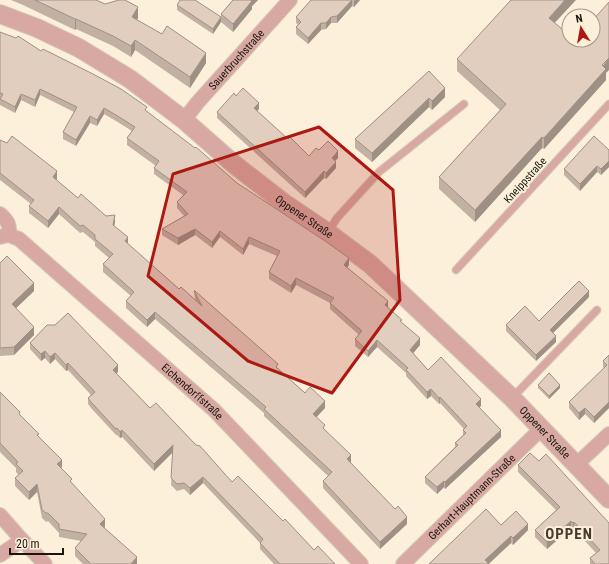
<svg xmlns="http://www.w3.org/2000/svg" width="609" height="564" font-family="'Roboto Condensed',sans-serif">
<rect width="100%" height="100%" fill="#fcf0db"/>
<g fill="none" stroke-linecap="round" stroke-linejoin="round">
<defs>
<g id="service">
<path d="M328 232 337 218 379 172 464 104"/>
<path d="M456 270 609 104"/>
<path d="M512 398 597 310"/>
</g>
<g id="minor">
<path id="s1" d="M184 120 198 102 290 0"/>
<path d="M0 214C8 221 10 225 9 235"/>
<path id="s2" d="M0 237 9 235 19 239 214 410 361 564"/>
<path d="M576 465 609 434"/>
<path d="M0 515 22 540"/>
<path d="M0 555 22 540 45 564"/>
<path id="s3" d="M403 564 541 429"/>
</g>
<g id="tertiary">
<path id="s4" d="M0 14 37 28 79 48 130 79 184 120 235 165 284 203 327 232 370 264 512 398 609 499"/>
</g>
</defs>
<use href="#service" stroke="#d8cdba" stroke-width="9"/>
<use href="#minor" stroke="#d8cdba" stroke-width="16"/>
<use href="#tertiary" stroke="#d8cdba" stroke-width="20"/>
<use href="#service" stroke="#d8a9a2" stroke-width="7"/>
<use href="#minor" stroke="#d8a9a2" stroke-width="14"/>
<use href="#tertiary" stroke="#d8a9a2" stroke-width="18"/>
</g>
<g fill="#c2b1a3">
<path d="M11 0H96L138 18 136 20 206 63 190 88 135 50 131 57 113 46 76 29 75 30 23 5Z"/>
<path d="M233 0H258L252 6V9L233 32 221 22 213 34 177 10V5L221 17V14Z"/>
<path d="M311 0H360L354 7 352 6 337 23H331L326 29 321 30 308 44 296 34V27L298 25 296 23V17Z"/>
<path d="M555 23 606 73V80L544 149 542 148 475 222 439 189V177L500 110 457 71V59Z"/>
<path d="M0 32 41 51 147 112 237 183 349 265 347 267 388 308 402 323 420 345 413 353 428 370 481 406 479 407 501 437 445 489 444 487 437 494 425 483V477L455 447V443L463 435V430L464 429 440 403 439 404 431 396 427 399 406 376V373L377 347 368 357 355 346V339L359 335 330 309V303L296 285 291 293 269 279V272L277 256 249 244 243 255 220 237 212 248 195 235 178 245 162 235V229L184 216 177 208V202L183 195 154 174V168L156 166 127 145V138L132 131 116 121 104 114 97 126 90 123 76 146 63 139V132L74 112 40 95 35 107 21 100 15 113 0 105Z"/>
<path d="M429 71 445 97 432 110 429 107 372 162 355 148V139Z"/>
<path d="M236 96 259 109 257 111 288 139 309 156 319 150 338 158 335 161 336 168 326 179 324 178 305 198 217 118V112Z"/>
<path d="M0 140 57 179 56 180 78 198 106 216 115 222 114 226 128 244 179 289 195 300 194 291 305 393 325 408 316 417 325 430 351 462V463L407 524 380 549 323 488V481L328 476 264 416V413L155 319 147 327 126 308V301L131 296 103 272V264L109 258 95 246V242L83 232 80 233 59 214 48 228 29 213V206L31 204 0 180Z"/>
<path d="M609 150V167L601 175 597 172 580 191 564 175V169Z"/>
<path d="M0 263 34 291 16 308 34 335 14 355 0 356Z"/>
<path d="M589 297 553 333 556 342 536 361 506 331V325L539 321Z"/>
<path d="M30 343 118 372 116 373 150 408 232 482 283 521 314 550 335 564H274L260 549V543L203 483 190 495 184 489 177 491 171 485 173 452 154 471 122 437 120 438 117 435H116L91 408 88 404V398L91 395 68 370 66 371 55 359 50 364 45 358 41 361 30 349Z"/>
<path d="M609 355V408L594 423 585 414 579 420 569 408V402L604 368 603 367V361Z"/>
<path d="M538 385 560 388 549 399 538 388Z"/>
<path d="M0 392 39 437 72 483 105 527 104 528 137 564H83L75 556V548L81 541 59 537V533L48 521 46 522 42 518 37 492 29 500 15 486V478L19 475 16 472V468L0 452Z"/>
<path d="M539 461 609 564H590V558L596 553 574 529 573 530 571 528 547 549 535 537V530L556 510 518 472V465Z"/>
<path d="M501 525 528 530 513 545 511 543 489 564H429Z"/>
</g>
<g fill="#9e9085">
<path d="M251 0H258L252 6V9L233 32V24Z"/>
<path d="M352 0V6L337 23V16Z"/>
<path d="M355 0H360L354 7V1Z"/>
<path d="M565 0H576L549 29V18Z"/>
<path d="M138 7V18L132 28V17Z"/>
<path d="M221 17V22L213 34V29Z"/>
<path d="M331 17V23L326 29V23Z"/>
<path d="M75 19H76V29L75 30Z"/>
<path d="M321 23V30L308 44V38Z"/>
<path d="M135 40V50L131 57V46Z"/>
<path d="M206 53V63L190 88V77Z"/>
<path d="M609 58V70L606 73V80L544 149V138Z"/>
<path d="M445 88V97L432 110V101Z"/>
<path d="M40 89V95L35 107V100Z"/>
<path d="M21 94V100L15 113V107Z"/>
<path d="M429 98V107L372 162V153Z"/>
<path d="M259 103V109L254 115V108Z"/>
<path d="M104 108V114L97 126V120Z"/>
<path d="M90 116V123L76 146V140Z"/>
<path d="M542 137V148L475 222V210Z"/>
<path d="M338 151V158L332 164V158Z"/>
<path d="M609 161V167L601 175V169Z"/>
<path d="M336 162V168L326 179V173Z"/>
<path d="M597 166V172L580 191V184Z"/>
<path d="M57 171V179L53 184V177Z"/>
<path d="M324 171V178L305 198V192Z"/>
<path d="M59 207V214L48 228V221Z"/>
<path d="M115 215V222L113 232V225Z"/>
<path d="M195 229V235L178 245V238Z"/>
<path d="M220 231V237L212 248V242Z"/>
<path d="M128 237V244L125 241Z"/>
<path d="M249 237V244L243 255V249Z"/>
<path d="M349 258V265L344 272V265Z"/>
<path d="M296 278V285L291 293V286Z"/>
<path d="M34 283V291L12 312V304Z"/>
<path d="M589 291V297L550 336V330Z"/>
<path d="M388 301V308L385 305Z"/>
<path d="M155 312V319L147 327V320Z"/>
<path d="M34 327V335L14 355V347Z"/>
<path d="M556 336V342L536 361V355Z"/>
<path d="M420 338V345L410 357V350Z"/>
<path d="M377 340V347L368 357V351Z"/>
<path d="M45 351V358L41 361V354Z"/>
<path d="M55 353V359L50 364V357Z"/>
<path d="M68 363V370L66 371V365Z"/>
<path d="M118 365V372L113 376V370Z"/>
<path d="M560 385V388L549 399V396Z"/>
<path d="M431 389V396L427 399V392Z"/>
<path d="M440 397V403L439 404V398Z"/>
<path d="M481 399V406L476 410V404Z"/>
<path d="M325 401V408L313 421V414Z"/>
<path d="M609 402V408L594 423V417Z"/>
<path d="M585 408V414L579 420V413Z"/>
<path d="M122 430V437L120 438V432Z"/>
<path d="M501 430V437L445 489V482Z"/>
<path d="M173 445V452L154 471V464Z"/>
<path d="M351 455V462L347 466V459Z"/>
<path d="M62 460V468L57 464Z"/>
<path d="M203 477V483L190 495V488Z"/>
<path d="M444 481V487L437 494V487Z"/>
<path d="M37 484V492L29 500V492Z"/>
<path d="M407 517V524L380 549V542Z"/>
<path d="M105 519V527L100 532V524Z"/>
<path d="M571 521V528L547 549V542Z"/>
<path d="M574 522V529L573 530V523Z"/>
<path d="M528 524V530L513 545V538Z"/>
<path d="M511 536V543L488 564 485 560Z"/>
<path d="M137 557V564H131Z"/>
</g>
<g fill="#e2cebe" stroke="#9e9085">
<path d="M35 0H96L105 4 119 0H125L138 7 132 17 162 34 167 26 206 53 190 77 135 40 131 46 113 36 76 19H75Z"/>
<path d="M180 0H195L221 17 213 29 177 5Z"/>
<path d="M233 0H251L252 1 233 24 221 14Z"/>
<path d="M311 0H352L337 16 331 17 326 23H321L308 38 296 27 301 22 296 17Z"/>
<path d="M511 0H565L549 18 569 35V40H593V20L609 2V58L602 65 606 69 544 138 542 137 475 210 439 177 506 104 457 59Z"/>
<path d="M0 32 16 38 18 36 41 51 43 49 93 74 121 89 147 107 145 110 195 148 196 147 237 183 325 241 349 258 344 265 388 301 385 305 402 320 400 321 420 338 410 350 428 370 441 357 481 399 476 404 501 430 445 482 444 481 437 487 425 477 458 445 455 443 466 433 463 430 467 426 440 397 439 398 431 389 427 392 406 370 408 368 377 340 368 351 355 339 362 331 330 303 334 298 296 278 291 286 269 272 280 251 249 237 243 249 220 231 212 242 195 229 178 238 162 229 188 214 177 202 187 192 154 168 159 161 127 138 135 127 116 115 104 108 97 120 90 116 76 140 63 132 77 107 40 89 35 100 21 94 15 107 0 99 3 94 0 93Z"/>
<path d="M429 71 445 88 432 101 429 98 372 153 355 139Z"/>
<path d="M243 88 259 103 254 108 288 139 290 137 309 156 316 148 319 150 328 141 338 151 332 158 336 162 326 173 324 171 305 192 217 112 234 93 236 96Z"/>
<path d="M12 136 57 171 53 177 78 198 81 194 106 216 115 215 113 225 128 237 125 241 179 289 181 287 202 306 194 291H195L278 364 276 367 305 393 310 387 325 401 313 414 325 425 323 428 351 455 347 459 395 509 398 506 407 517 380 542 323 481 332 472 264 409 266 407 155 312 147 320 126 301 134 292 103 264 113 254 95 239V235L83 225 80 226 59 207 48 221 29 206 34 200 0 173V140L7 143Z"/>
<path d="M594 136 609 150V161L601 169 597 166 580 184 564 169Z"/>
<path d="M7 256 34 283 12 304 34 327 14 347 0 348V263Z"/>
<path d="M579 281 589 291 550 330 556 336 536 355 506 325 525 306 539 321Z"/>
<path d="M68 313 118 365 113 370 150 408 156 403 196 445 200 446 232 482 238 476 283 521 285 519 314 550 318 546 335 564H280L260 543 263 539 203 477 190 488 184 483 177 484 171 478 173 445 154 464 122 430 120 432 117 428 116 429 91 402 88 398 95 392 68 363 66 365 55 353 50 357 45 351 41 354 30 343 47 325H55Z"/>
<path d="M609 355V402L594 417 585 408 579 413 569 402 607 365 603 361Z"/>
<path d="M549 373 560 385 549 396 538 385Z"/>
<path d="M0 392 20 412 19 414 39 434 37 435 62 460 57 464 72 479 70 481 105 519 100 524 137 557 131 564H91L75 548 87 534 59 529V524L48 513H46L42 510 37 484 29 492 15 478 23 471 16 464 18 462 0 443Z"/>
<path d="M530 453 539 461 546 454 609 523V564H595L590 558 600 550 574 522 573 523 571 521 547 542 535 530 560 507 518 465Z"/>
<path d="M486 509 501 525 516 511 528 524 513 538 511 536 485 560 489 564H429Z"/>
</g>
<path fill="#ab1912" fill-opacity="0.2" stroke="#ab1912" stroke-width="3" stroke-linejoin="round" d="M319 127 393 190 400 300 332 393 248 361 148 276 173 174Z"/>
<g text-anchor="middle" stroke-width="4" stroke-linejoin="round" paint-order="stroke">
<g font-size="11" fill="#1a160f" stroke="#fcf0db">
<text dy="4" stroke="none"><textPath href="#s1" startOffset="80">Sauerbruchstraße</textPath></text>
<text transform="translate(525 180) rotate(-48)" y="4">Kneippstraße</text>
<text dy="4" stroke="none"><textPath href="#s4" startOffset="368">Oppener Straße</textPath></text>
<text dy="4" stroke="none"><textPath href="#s2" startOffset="251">Eichendorffstraße</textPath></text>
<text dy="4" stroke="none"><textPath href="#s4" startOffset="692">Oppener Straße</textPath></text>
<text dy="4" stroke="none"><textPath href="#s3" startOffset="96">Gerhart-Hauptmann-Straße</textPath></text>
</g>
<g font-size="15" font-weight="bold" letter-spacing="1" fill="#463c2b" stroke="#fcf0db">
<text x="569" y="539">OPPEN</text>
</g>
</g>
<g transform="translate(581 28) rotate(349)"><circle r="19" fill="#fcf0db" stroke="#a29989"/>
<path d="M0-3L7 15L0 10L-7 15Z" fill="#ab1912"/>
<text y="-6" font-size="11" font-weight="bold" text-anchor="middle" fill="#1a160f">N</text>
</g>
<path d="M10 548v6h53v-6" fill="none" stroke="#1a160f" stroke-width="2"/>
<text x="16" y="548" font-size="12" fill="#1a160f" stroke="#fcf0db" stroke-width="3" paint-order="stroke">20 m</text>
</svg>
